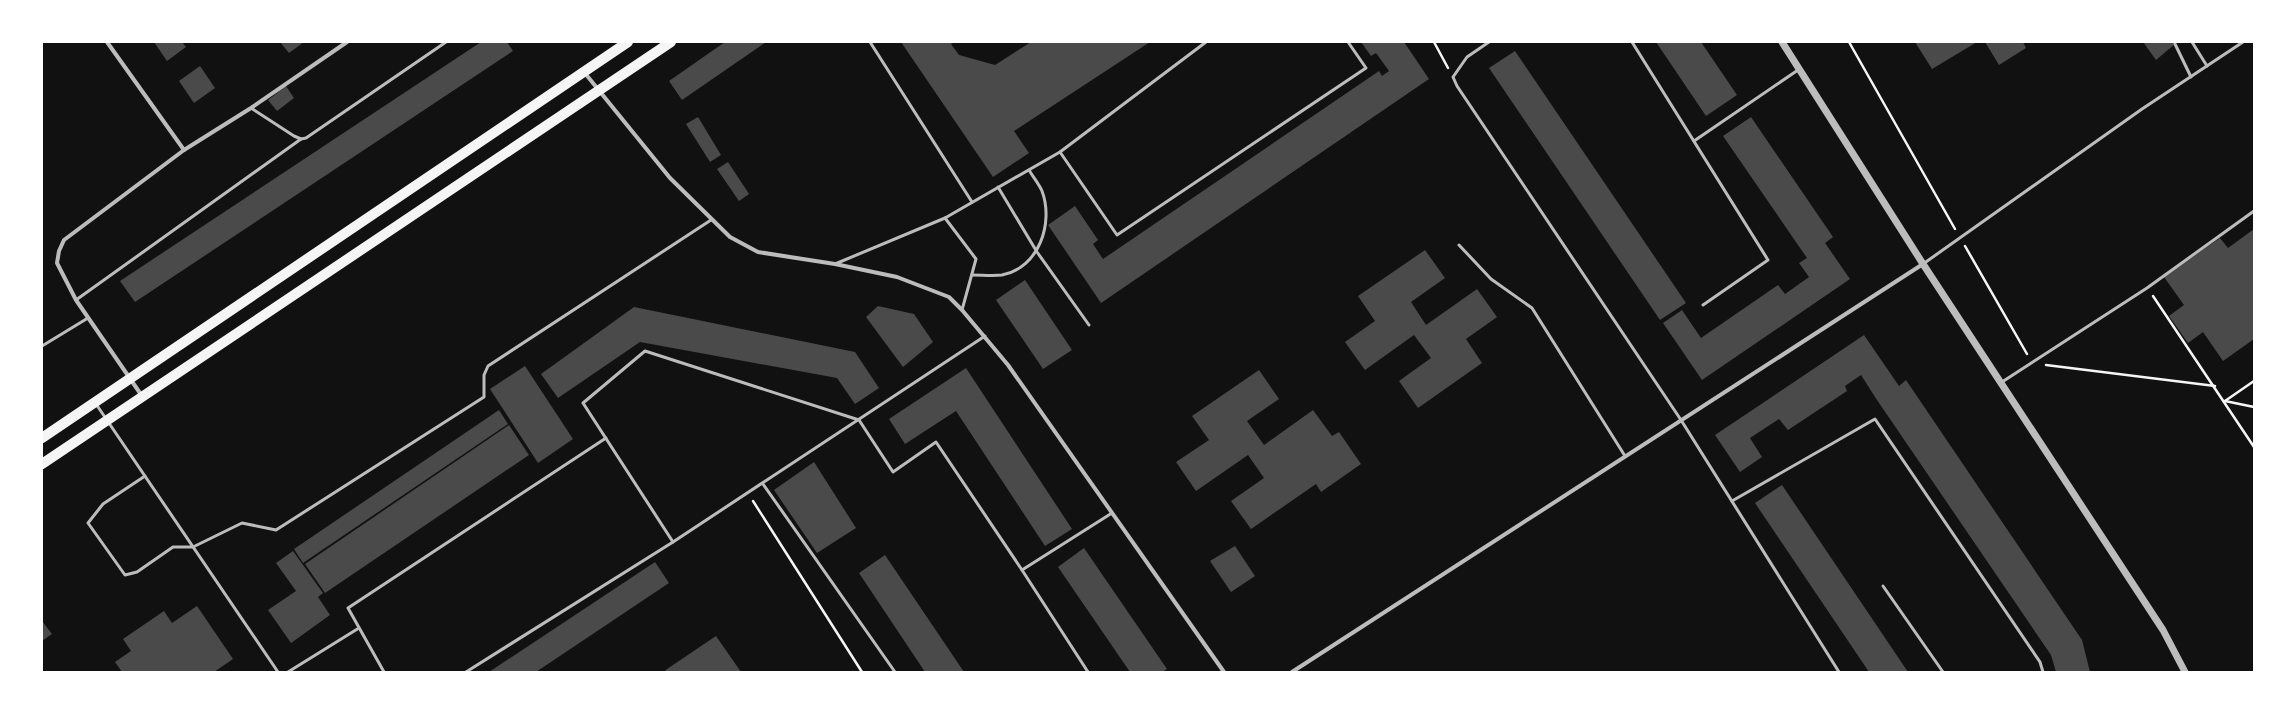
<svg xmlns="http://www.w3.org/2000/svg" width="2296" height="714" font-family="'Open Sans',sans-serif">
<rect width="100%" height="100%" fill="#111"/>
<g fill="#4a4a4a">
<path d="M154 42H182L186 47 167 61Z"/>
<path d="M280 42H304L289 53Z"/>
<path d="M481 42H507L513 51 135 302 120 281Z"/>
<path d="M725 42H766L682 100 669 81Z"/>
<path d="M901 42H955L951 44 959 55 995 65 1031 42H1150L1014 131 1029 153 993 177Z"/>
<path d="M1361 42H1404L1429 79 1101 303 1048 225 1075 206 1098 240 1093 244 1103 259 1379 71 1382 76 1389 71 1376 53 1371 56Z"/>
<path d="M1656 42H1701L1737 95 1706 116Z"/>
<path d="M1915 42H1977L1932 69Z"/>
<path d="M1985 42H2023L2026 48 1999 65Z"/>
<path d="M2143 42H2174L2175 44 2156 60Z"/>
<path d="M1515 51 1686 303 1660 320 1489 68Z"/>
<path d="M200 66 215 88 194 103 179 81Z"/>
<path d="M286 86 294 98 277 111 268 100Z"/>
<path d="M698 117 721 155 710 162 686 124Z"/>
<path d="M1751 117 1833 237 1825 243 1850 279 1702 380 1663 323 1682 310 1701 338 1778 285 1785 294 1809 277 1799 263 1807 258 1723 136Z"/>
<path d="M728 162 749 194 739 201 717 169Z"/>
<path d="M2254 229V339L2223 361 2203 332 2188 343 2169 316 2184 305 2164 277 2220 238 2228 248Z"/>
<path d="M1425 250 1445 278 1411 302 1426 325 1477 289 1497 317 1466 339 1482 363 1418 408 1399 381 1431 358 1414 335 1365 370 1345 342 1375 321 1358 296Z"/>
<path d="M1025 280 1072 350 1043 369 996 300Z"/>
<path d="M878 306 914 314 933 342 903 367 866 317Z"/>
<path d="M634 307 855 352 879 388 855 404 837 378 640 342 558 398 541 374Z"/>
<path d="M1864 335 1899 386 1906 380 2082 640 2090 672H2056L2051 655 1877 400 1861 375 1845 386 1847 391 1788 430 1779 419 1750 438 1762 457 1740 472 1715 435Z"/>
<path d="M525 366 573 439 538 463 490 389Z"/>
<path d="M966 368 1072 529 1045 546 956 411 905 444 889 419Z"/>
<path d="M1259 370 1279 399 1247 421 1264 445 1313 410 1332 436 1339 432 1361 464 1321 492 1316 484 1251 529 1231 501 1264 478 1248 455 1196 491 1176 462 1209 440 1192 416Z"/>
<path d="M499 410 508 424 303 563 294 549Z"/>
<path d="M509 425 529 455 325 593 305 564Z"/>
<path d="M814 462 856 528 817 553 774 490Z"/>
<path d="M1782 485 1908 672H1869L1755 503Z"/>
<path d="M1235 546 1255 576 1231 592 1210 561Z"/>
<path d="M1084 548 1167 669 1162 672H1130L1058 567Z"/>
<path d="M293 551 323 593 318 597 330 615 291 643 268 610 296 591 276 563Z"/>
<path d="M885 555 964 672H925L859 573Z"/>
<path d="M655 562 669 583 536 672H489Z"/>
<path d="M197 606 233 659 214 672H122L115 662 131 651 123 639 164 611 172 623Z"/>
<path d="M42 621 52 634 42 641Z"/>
<path d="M716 636 741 672H664L667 669Z"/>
</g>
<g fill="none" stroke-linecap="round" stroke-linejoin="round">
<g stroke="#f5f5f5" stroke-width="2.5">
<path d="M1434 42 1448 68"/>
<path d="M1849 42 1955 229"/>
<path d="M1965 246 2027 354"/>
<path d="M2153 296 2254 447"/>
<path d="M2046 365 2215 386"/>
<path d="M2225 401 2254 381"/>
<path d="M2225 401 2254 407"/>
<path d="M753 501 862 672"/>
</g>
<g stroke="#bcbcbc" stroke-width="3">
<path d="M870 42 972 202"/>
<path d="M1489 42 1467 57 1453 77 1457 86 1681 420 1839 672"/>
<path d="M1632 42 1768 260 1703 305"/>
<path d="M2192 42 2207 66"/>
<path d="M2175 44 2191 77"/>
<path d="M251 108 294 136 301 139 306 138 446 42"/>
<path d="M1694 141 1798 70"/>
<path d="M1060 152 1117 235 1366 68 1348 42"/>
<path d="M998 187 1037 252 1089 325"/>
<path d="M945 218 976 259 962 310"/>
<path d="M1459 245 1491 279 1532 308 1625 456"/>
<path d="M835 264 945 218 1060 152 1206 42"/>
<path d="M1923 264 2142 109 2243 42"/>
<path d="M972 275C982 275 993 276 1002 275 1039 268 1054 223 1042 191 1039 184 1033 177 1029 170"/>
<path d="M76 300 301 139"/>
<path d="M42 346 88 318"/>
<path d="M2002 382 2147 288 2254 211"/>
<path d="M96 404 278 672"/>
<path d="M145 476 103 504 88 523 125 575 137 572 173 547H193L242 523 276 530 484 397V375L488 366 711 220"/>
<path d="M763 484 895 672"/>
<path d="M1732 501 1875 419 2040 662 2043 672"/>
<path d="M673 542 583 403 645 351 859 420 893 472 936 442 1022 570 1112 513"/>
<path d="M1022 570 1088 672"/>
<path d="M1883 586 1943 672"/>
<path d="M288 672 359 628"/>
<path d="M384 672 348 608 606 438"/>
<path d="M466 672 673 542 985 336"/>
</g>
<g stroke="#bcbcbc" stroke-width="4">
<path d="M107 42 184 150"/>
<path d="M584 72 670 178 730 237 758 252 835 264 897 277 949 297 962 310 1008 365 1224 672"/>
<path d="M142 396 76 300 57 263 59 251 64 240 184 150 251 108 347 42"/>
<path d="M1292 672 1923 264"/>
</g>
<path stroke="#bcbcbc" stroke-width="7" d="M1782 42 1923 264 2163 630 2185 672"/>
<g stroke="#f5f5f5" stroke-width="10">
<path d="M42 438 628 42"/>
<path d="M42 464 671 42"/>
</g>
</g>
<rect width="2296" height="714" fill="none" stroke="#ffffff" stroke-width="86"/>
</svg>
